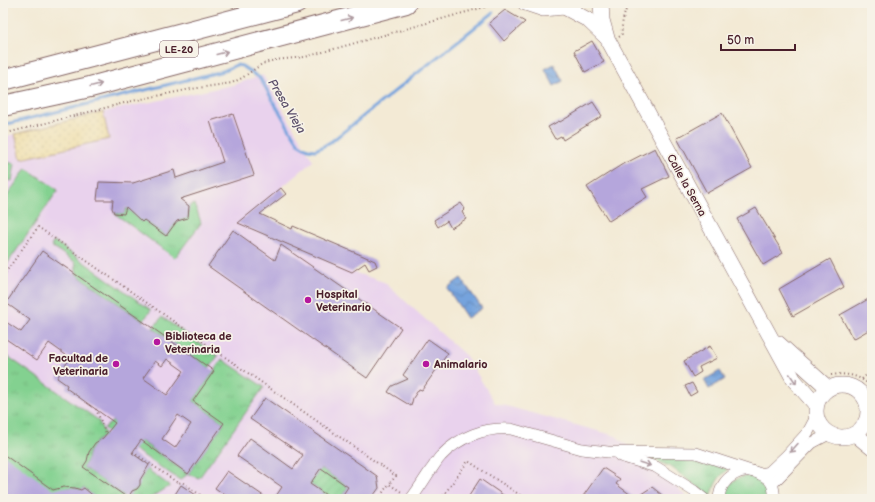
<svg xmlns="http://www.w3.org/2000/svg" width="875" height="502" font-family="'Balsamiq Sans',sans-serif">
<defs>
<pattern id="grass-tufts" width="24" height="20" patternUnits="userSpaceOnUse"><rect width="24" height="20" fill="#83d190"/><path d="M3 7l-1-3M5 7V3M7 7l1-3M15 17l-1-3M17 17v-4M19 17l1-3" fill="none" stroke="#73b37c"/></pattern>
<pattern id="sand-dots" width="8" height="8" patternUnits="userSpaceOnUse"><rect width="8" height="8" fill="#eeda9e"/><path d="M2 2h.1M6 6h.1" fill="none" stroke="#cebb88" stroke-width="1.8" stroke-linecap="round"/></pattern>
<pattern id="garden-furrows" width="10" height="10" patternUnits="userSpaceOnUse"><rect width="10" height="10" fill="#83d190"/><path d="M-1 1l2-2M0 10L10 0M9 11l2-2" fill="none" stroke="#73b37c"/></pattern>
<pattern id="water-waves" width="16" height="10" patternUnits="userSpaceOnUse"><rect width="16" height="10" fill="#74a3dd"/><path d="M0 5q4-4 8 0t8 0" fill="none" stroke="#6184b3"/></pattern>
</defs>
<rect width="100%" height="100%" fill="#f7f3e8"/>
<filter id="ink" filterUnits="userSpaceOnUse"><feTurbulence type="fractalNoise" baseFrequency=".025" numOctaves="2"/><feDisplacementMap in="SourceGraphic" scale="8" xChannelSelector="R" yChannelSelector="G"/><feConvolveMatrix kernelMatrix="1 2 1 2 8 2 1 2 1" color-interpolation-filters="sRGB"/></filter>
<filter id="wash" filterUnits="userSpaceOnUse"><feTurbulence type="fractalNoise" baseFrequency=".012" numOctaves="4" result="noise"/><feDisplacementMap in="SourceGraphic" scale="16" xChannelSelector="R" yChannelSelector="G"/><feGaussianBlur stdDeviation="0.9" result="paint"/><feColorMatrix in="noise" values="0 0 0 0 0 0 0 0 0 0 0 0 0 0 0 0 0 1.4 0 .05"/><feComposite in="paint" operator="in"/></filter>
<g filter="url(#wash)">
<rect width="100%" height="100%" fill="#f3ead5"/>
<path fill="#e9d2ed" d="M263 75 313 161 239 223 352 272 384 282 466 356 495 403 616 436 690 499H3V137L103 112 233 85Z"/>
<g fill="url(#grass-tufts)" stroke="#66785e">
<path d="M195 204 201 223 175 258 114 213 124 214 127 208 142 222 144 220 166 236 177 221 188 218 189 206Z"/>
<path d="M54 241 151 310 143 321 77 275 75 262 51 246Z"/>
<path d="M162 317 218 356 209 368 153 328Z"/>
<path d="M3 353 98 420 105 435 95 443 89 452 87 461 83 467 124 495 122 499H97L84 488 81 490C67 485 60 489 47 496L3 454Z"/>
<path d="M222 359 264 387 199 478 188 474 180 480 108 432 104 428 113 421 188 474 224 423 193 401Z"/>
<path d="M687 456 728 469C717 479 715 483 711 497L671 467 648 457Z"/>
<path d="M147 469 170 486 148 499H129L128 498 132 491 137 489 140 480Z"/>
<path d="M747 476C761 478 769 484 770 499H724C725 485 734 478 747 476Z"/>
</g>
<path fill="url(#sand-dots)" stroke="#9c7c64" d="M103 112 109 139 21 159 15 134Z"/>
<path fill="url(#garden-furrows)" stroke="#66785e" d="M321 468 348 487 340 499H323L326 495 310 484Z"/>
<g fill="#83d190" stroke="#66785e">
<path d="M3 161 15 164 12 181 3 179Z"/>
<path d="M26 168 58 190 3 270V202Z"/>
</g>
<g fill="url(#water-waves)" stroke="#5f6184">
<path d="M554 64 563 81 554 86 545 69Z"/>
<path d="M461 278 482 308 467 318 447 288Z"/>
<path d="M720 371 725 379 709 389 704 380Z"/>
</g>
<g fill="none" stroke-linecap="round" stroke-linejoin="round">
<path stroke="#74a3dd" stroke-width="3" d="M3 125 223 71 236 65 242 66 260 78 290 130 299 144 308 149 315 150 322 147 332 141 493 13"/>
</g>
<g id="blocks">
<g fill="#b5a6dc" fill-rule="evenodd">
<path d="M505 10 525 22 504 41 489 23Z"/>
<path d="M592 41 604 62 585 72 574 51Z"/>
<path d="M593 102 602 116 563 140 561 136 555 139 548 127 559 121 560 122Z"/>
<path d="M722 113 752 168 707 193 677 138Z"/>
<path d="M233 114 254 175 180 199 189 206 188 218 177 221 166 236 144 220 142 222 126 207 124 214 114 213 112 208 113 200H97L99 182 133 183 174 170 176 178 223 162 210 121Z"/>
<path d="M655 148 669 176 642 189 647 197 609 221 587 187 626 162V163Z"/>
<path d="M281 188 286 194 260 214 292 229 293 226 375 261 377 266 369 270 365 263 352 272 238 223Z"/>
<path d="M461 203 465 209 462 212 466 219 451 228 447 221 438 227 434 220Z"/>
<path d="M756 208 783 253 763 265 737 219Z"/>
<path d="M233 230 275 260 281 245 401 328 367 378 208 266Z"/>
<path d="M42 251 214 371 193 401 224 423 188 474 141 440 132 453 149 465 140 480V485L137 489 132 491 128 498 83 467 87 461 89 452 95 443 103 438 115 423 66 388 67 385 57 378 70 358 49 343 37 360 3 337V320L21 332 30 320 6 303ZM167 359 184 371 167 395 143 378 155 361 162 366ZM178 415 191 424 175 448 162 439Z"/>
<path d="M830 259 844 287 793 316 779 289Z"/>
<path d="M872 297V328L853 339 840 315Z"/>
<path d="M428 339 448 353 422 390 419 389 413 398 411 406 388 392 392 386 408 379 403 375Z"/>
<path d="M710 346 717 358 699 367 701 372 693 377 684 361Z"/>
<path d="M692 383 697 392 690 396 685 386Z"/>
<path d="M265 398 377 476 379 488 371 499H340L348 487 321 468 310 484 332 499H274L282 487 237 456 250 438 293 469 303 455 250 419Z"/>
<path d="M3 454 53 490 64 487 75 488 81 490 84 488 97 499H3V495L6 490 3 487Z"/>
<path d="M603 468 620 479 616 484 635 498 652 487 667 499H581Z"/>
<path d="M227 471 268 499H231L215 488Z"/>
<path d="M480 479 509 499H467Z"/>
<path d="M181 485 202 499H172Z"/>
</g>
</g>
</g>
<g filter="url(#ink)">
<use href="#blocks" fill-opacity="0" stroke="#856666" stroke-width="1"/>
<g fill="none" stroke-linecap="round" stroke-linejoin="round">
<defs>
<g id="street">
<path d="M866 401 872 398"/>
<path d="M620 456 656 467 694 491 704 499"/>
<path d="M760 474 769 472 787 455 808 432 816 417"/>
<path d="M772 484 812 443 829 434"/>
<path d="M411 499C418 490 424 480 430 471 434 466 437 460 441 456 459 437 485 427 511 429L582 449 608 452 696 453 754 472"/>
<path d="M719 499C720 477 743 464 762 475 766 477 770 480 772 484 774 488 774 494 775 499"/>
</g>
<g id="secondary">
<path d="M525 3 543 9 564 7 574 3"/>
<path d="M601 3 602 20 607 38 794 380 816 405"/>
<path d="M564 7 588 20 606 37"/>
<path d="M778 343 828 388"/>
<circle cx="842" cy="411" r="26"/>
<path d="M855 434 872 448"/>
</g>
<g id="highway">
<path d="M3 80 297 3"/>
<path d="M3 106 90 87 406 3"/>
</g>
</defs>
<use href="#street" stroke="#856666" stroke-width="12"/>
<use href="#secondary" stroke="#856666" stroke-width="16"/>
<use href="#highway" stroke="#856666" stroke-width="22"/>
<g stroke="#856666" stroke-width="2" stroke-dasharray="1 3" stroke-linecap="butt">
<path d="M619 37 622 35C621 24 624 13 629 3"/>
<path d="M3 134 132 101 191 89 232 83 242 78 262 64 268 62 275 60 305 57 499 3"/>
<path d="M3 276 38 227 396 476 389 484 403 493"/>
<path d="M831 375C848 373 859 375 872 387"/>
<path d="M862 379 872 370"/>
<path d="M96 409 106 434"/>
<path d="M133 452 178 483 182 482 206 499"/>
<path d="M378 499 389 484"/>
<path d="M441 499 468 461 526 499"/>
<path d="M530 499 532 495 538 499"/>
</g>
<use href="#street" stroke="#fff" stroke-width="11"/>
<use href="#secondary" stroke="#fff" stroke-width="15"/>
<use href="#highway" stroke="#fff" stroke-width="20"/>
</g>
<defs><path id="oneway-shaft" d="M-6 0H5M1.5-3L5.5 0L1.5 3" fill="none" stroke-width="1.6" stroke-linecap="round" stroke-linejoin="round"/></defs>
<g stroke="#ae9aa0">
<use href="#oneway-shaft" transform="translate(347 19) rotate(-15)"/>
<use href="#oneway-shaft" transform="translate(222 53) rotate(-15)"/>
<use href="#oneway-shaft" transform="translate(96 85) rotate(-14)"/>
<use href="#oneway-shaft" transform="translate(793 379) rotate(56)"/>
<use href="#oneway-shaft" transform="translate(794 448) rotate(132)"/>
<use href="#oneway-shaft" transform="translate(645 464) rotate(17)"/>
</g>
</g>
<g fill="#b5179e" stroke="#f7f3e8" stroke-width="1.5">
<circle cx="308" cy="300" r="4"/>
<circle cx="157" cy="342" r="4"/>
<circle cx="116" cy="364" r="4"/>
<circle cx="426" cy="364" r="4"/>
</g>
<g text-anchor="middle" stroke-width="3.5" stroke-linejoin="round" paint-order="stroke">
<rect fill="#f7f3e8" stroke="#7e5f64" stroke-width="1" x="160" y="41" width="38" height="16" rx="3"/>
<g font-size="10" font-weight="bold" fill="#4a1f2b">
<text x="179" y="53">LE-20</text>
</g>
<g font-size="11" fill="#4a1f2b" stroke="#f7f3e8">
<text transform="translate(687 185) rotate(61)" y="4">Calle la Serna</text>
</g>
<g font-size="11" font-weight="bold" fill="#4a1f2b" stroke="#f7f3e8" text-anchor="start">
<text x="316" y="298">Hospital<tspan x="316" dy="13">Veterinario</tspan></text>
<text x="165" y="340">Biblioteca de<tspan x="165" dy="13">Veterinaria</tspan></text>
<text x="108" y="362" text-anchor="end">Facultad de<tspan x="108" dy="13">Veterinaria</tspan></text>
<text x="434" y="368">Animalario</text>
</g>
<g font-size="12" font-style="italic" fill="#594d69" stroke="#f7f3e8">
<text transform="translate(287 106) rotate(59)" y="4">Presa Vieja</text>
</g>
</g>
<rect width="875" height="502" fill="none" stroke="#f7f3e8" stroke-width="16"/>
<path d="M721 44v6h74v-6" fill="none" stroke="#4a1f2b" stroke-width="2"/>
<text x="727" y="44" font-size="12" fill="#4a1f2b" stroke="#f7f3e8" stroke-width="3" paint-order="stroke">50 m</text>
</svg>
